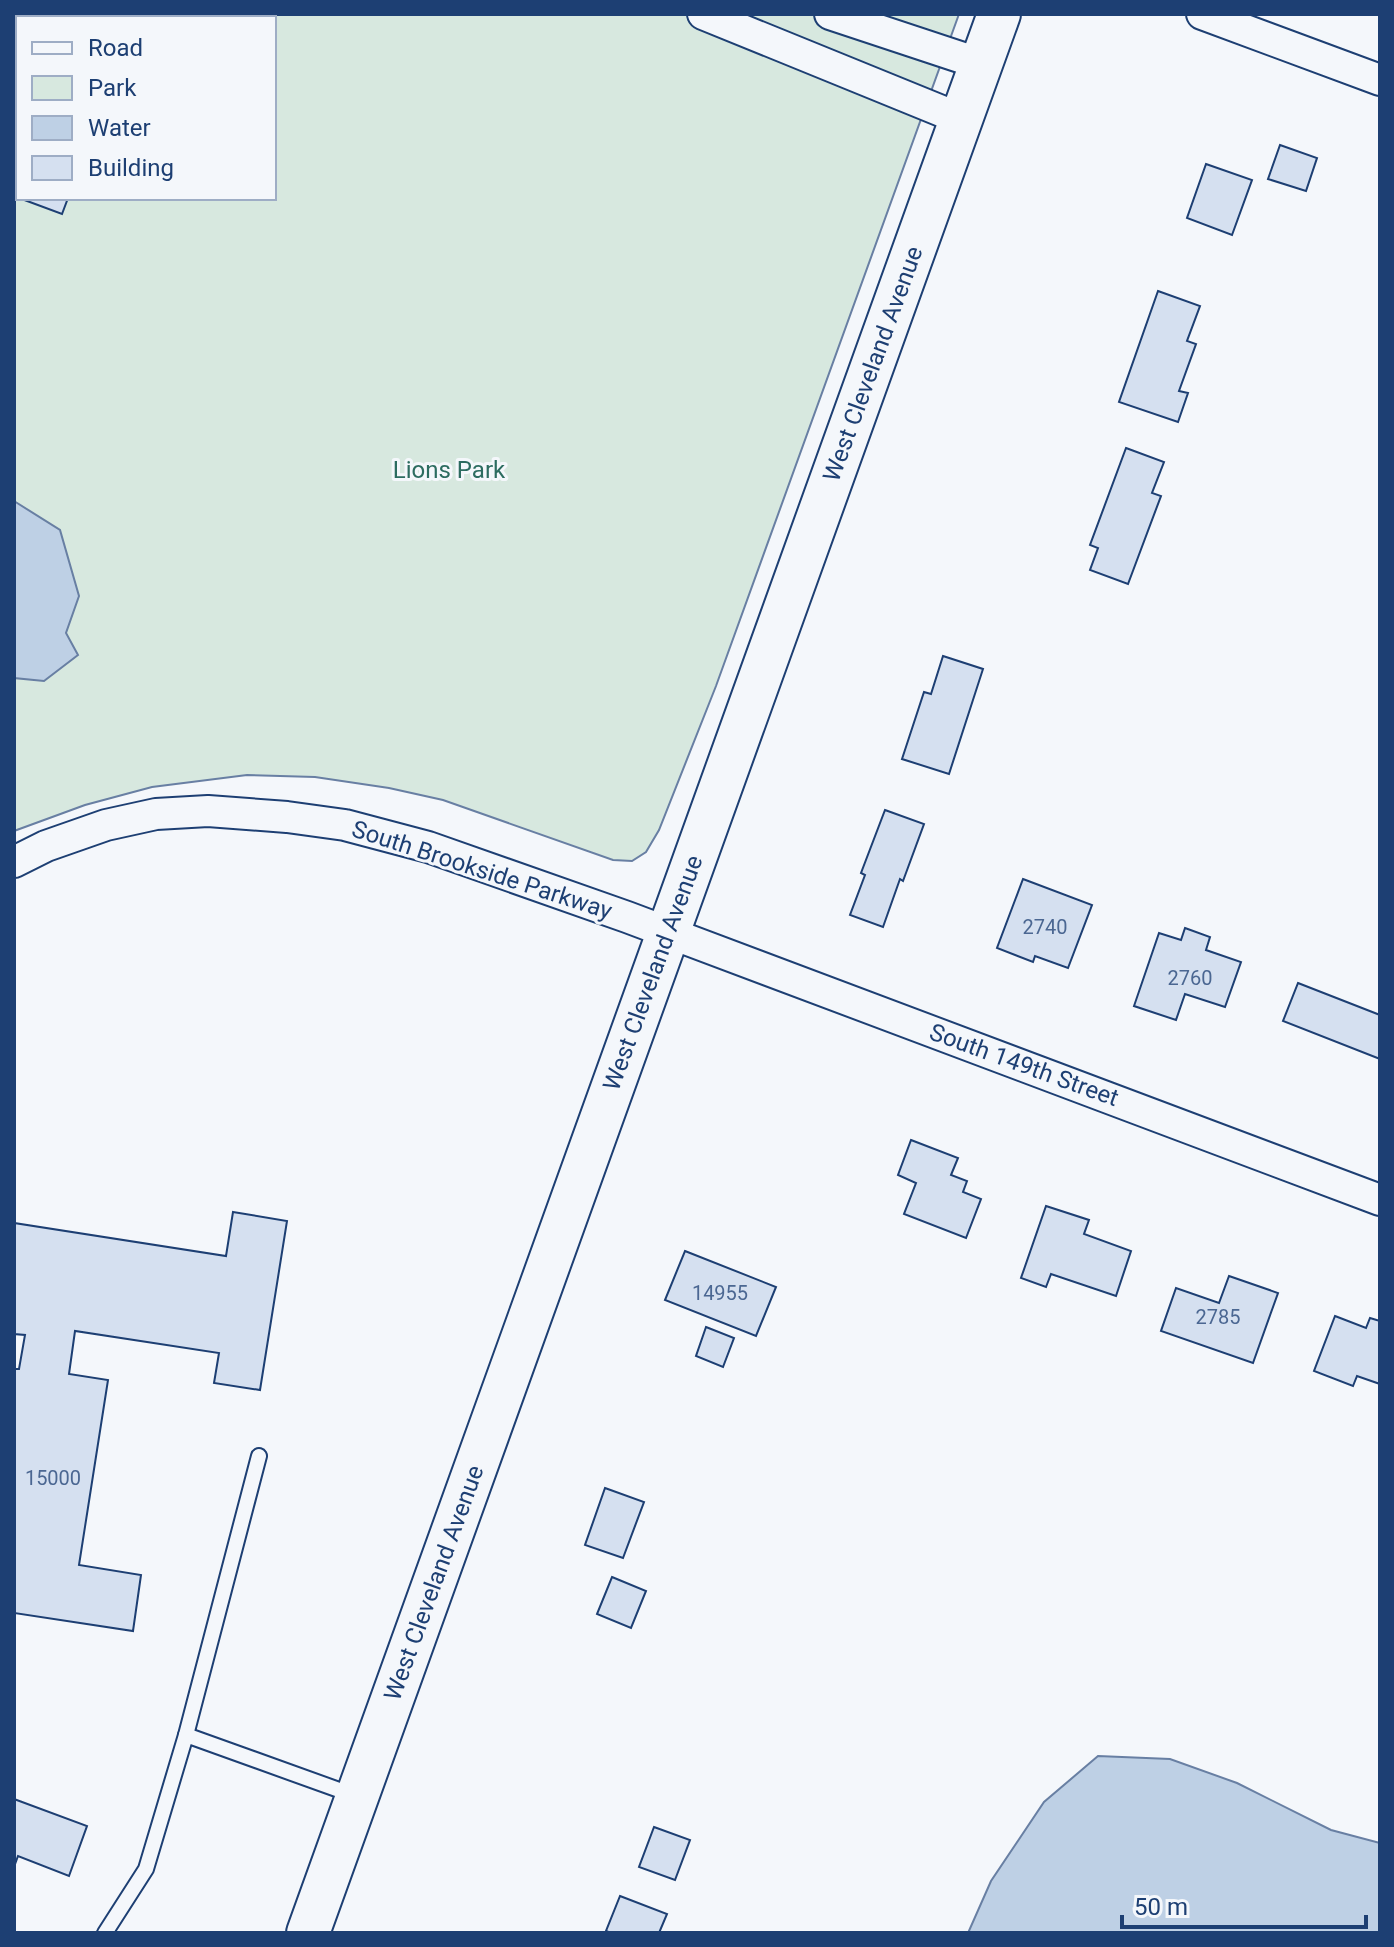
<svg xmlns="http://www.w3.org/2000/svg" width="1394" height="1947" font-family="Roboto,sans-serif">
<rect width="100%" height="100%" fill="#f4f7fb"/>
<path fill="#d7e8df" stroke="#687fa3" stroke-width="2" fill-rule="evenodd" d="M14 14H959L716 686 659 830 646 852 632 861 613 860 443 800 389 788 315 777 247 775 152 787 85 805 14 831ZM18 18H274V198H18Z"/>
<g fill="#bed0e5" stroke="#687fa3" stroke-width="2">
<path d="M14 501 60 530 79 596 66 633 78 655 44 681 14 678Z"/>
<path d="M1098 1756 1170 1759 1237 1783 1331 1830 1380 1843V1933H968L991 1881 1044 1802Z"/>
</g>
<g fill="#d5e0f0" stroke="#1d3f73" stroke-width="2">
<path d="M14 14H60L58 18H34L29 16 28 18H18V198L14 196Z"/>
<path d="M1280 145 1317 158 1306 191 1268 179Z"/>
<path d="M1206 164 1252 180 1232 235 1187 218Z"/>
<path d="M19 198H68L62 214Z"/>
<path d="M1158 291 1200 306 1187 341 1196 344 1179 391 1188 393 1178 422 1119 402Z"/>
<path d="M1126 448 1164 462 1152 493 1161 496 1128 584 1090 570 1098 548 1090 545Z"/>
<path d="M943 656 983 669 949 774 902 759 924 692 931 694Z"/>
<path d="M885 810 924 824 903 881 900 879 883 927 850 915 865 875 861 873Z"/>
<path d="M1023 879 1092 905 1068 968 1035 956 1033 962 997 948Z"/>
<path d="M1185 928 1210 937 1206 950 1241 962 1225 1007 1185 994 1176 1020 1134 1006 1159 933 1181 940Z"/>
<path d="M1298 983 1380 1015V1059L1283 1021Z"/>
<path d="M911 1140 958 1158 951 1175 967 1181 963 1192 981 1199 966 1238 904 1214 916 1183 898 1175Z"/>
<path d="M1046 1206 1089 1220 1084 1234 1131 1251 1116 1296 1051 1274 1046 1287 1021 1278Z"/>
<path d="M233 1212 287 1221 260 1390 214 1383 219 1353 75 1331 69 1374 108 1380 79 1565 141 1575 133 1631 14 1613V1369H19L25 1335 14 1334V1223L226 1256Z"/>
<path d="M685 1251 776 1287 756 1336 665 1300Z"/>
<path d="M1229 1276 1278 1293 1253 1363 1161 1331 1176 1288 1219 1303Z"/>
<path d="M1335 1316 1366 1328 1370 1318 1380 1321V1384L1357 1376 1353 1386 1314 1371Z"/>
<path d="M706 1327 734 1338 723 1367 696 1356Z"/>
<path d="M605 1488 644 1502 623 1558 585 1545Z"/>
<path d="M612 1577 646 1591 631 1628 597 1614Z"/>
<path d="M14 1799 87 1826 69 1876 18 1856 14 1867Z"/>
<path d="M654 1827 690 1840 675 1880 639 1867Z"/>
<path d="M620 1896 667 1914 659 1933H611L606 1931Z"/>
</g>
<g fill="none" stroke-linecap="round" stroke-linejoin="round">
<defs>
<g id="service">
<path d="M158 14 172 18"/>
<path d="M216 18 228 14"/>
<path d="M186 1735 259 1456"/>
<path d="M105 1933 146 1869 186 1735 353 1795"/>
</g>
<g id="minor">
<path d="M703 14 961 119"/>
<path d="M830 14 981 64"/>
<path d="M1202 14 1380 80"/>
<path d="M14 862 46 846 106 825 156 814 208 811 287 817 345 825 428 847 627 917 1380 1200"/>
</g>
<path id="secondary" d="M308 1933 999 14"/>
</defs>
<use href="#service" stroke="#1d3f73" stroke-width="18"/>
<use href="#minor" stroke="#1d3f73" stroke-width="34"/>
<use href="#secondary" stroke="#1d3f73" stroke-width="46"/>
<path stroke="#5e769c" stroke-width="5" stroke-dasharray="6 4" stroke-linecap="butt" d="M96 18 107 14"/>
<use href="#service" stroke="#f4f7fb" stroke-width="14"/>
<use href="#minor" stroke="#f4f7fb" stroke-width="30"/>
<use href="#secondary" stroke="#f4f7fb" stroke-width="42"/>
</g>
<g text-anchor="middle" stroke-width="6" stroke-linejoin="round" paint-order="stroke">
<g font-size="20" fill="#4b6792">
<text x="1045" y="934">2740</text>
<text x="1190" y="985">2760</text>
<text x="720" y="1300">14955</text>
<text x="1218" y="1324">2785</text>
<text x="53" y="1485">15000</text>
</g>
<g font-size="24" fill="#1d3f73" stroke="#f4f7fb">
<text transform="translate(873 364) rotate(-70)" y="8">West Cleveland Avenue</text>
<text transform="translate(482 870) rotate(18)" y="8">South Brookside Parkway</text>
<text transform="translate(653 973) rotate(-70)" y="8">West Cleveland Avenue</text>
<text transform="translate(1024 1065) rotate(20)" y="8">South 149th Street</text>
<text transform="translate(434 1583) rotate(-70)" y="8">West Cleveland Avenue</text>
</g>
<g font-size="24" fill="#2c6c60" stroke="#f4f7fb">
<text x="449" y="478">Lions Park</text>
</g>
</g>
<rect width="1394" height="1947" fill="none" stroke="#1d3f73" stroke-width="32"/>
<rect x="16" y="16" width="260" height="184" fill="#f4f7fb" stroke="#9eadc5" stroke-width="2"/>
<rect x="32" y="42" width="40" height="12" fill="#f4f7fb" stroke="#9eadc5" stroke-width="2"/>
<text x="88" y="56" font-size="24" fill="#1d3f73">Road</text>
<rect x="32" y="76" width="40" height="24" fill="#d7e8df" stroke="#9eadc5" stroke-width="2"/>
<text x="88" y="96" font-size="24" fill="#1d3f73">Park</text>
<rect x="32" y="116" width="40" height="24" fill="#bed0e5" stroke="#9eadc5" stroke-width="2"/>
<text x="88" y="136" font-size="24" fill="#1d3f73">Water</text>
<rect x="32" y="156" width="40" height="24" fill="#d5e0f0" stroke="#9eadc5" stroke-width="2"/>
<text x="88" y="176" font-size="24" fill="#1d3f73">Building</text>
<path d="M1122 1915v12h244v-12" fill="none" stroke="#1d3f73" stroke-width="4"/>
<text x="1134" y="1915" font-size="24" fill="#1d3f73" stroke="#f4f7fb" stroke-width="6" paint-order="stroke">50 m</text>
</svg>
